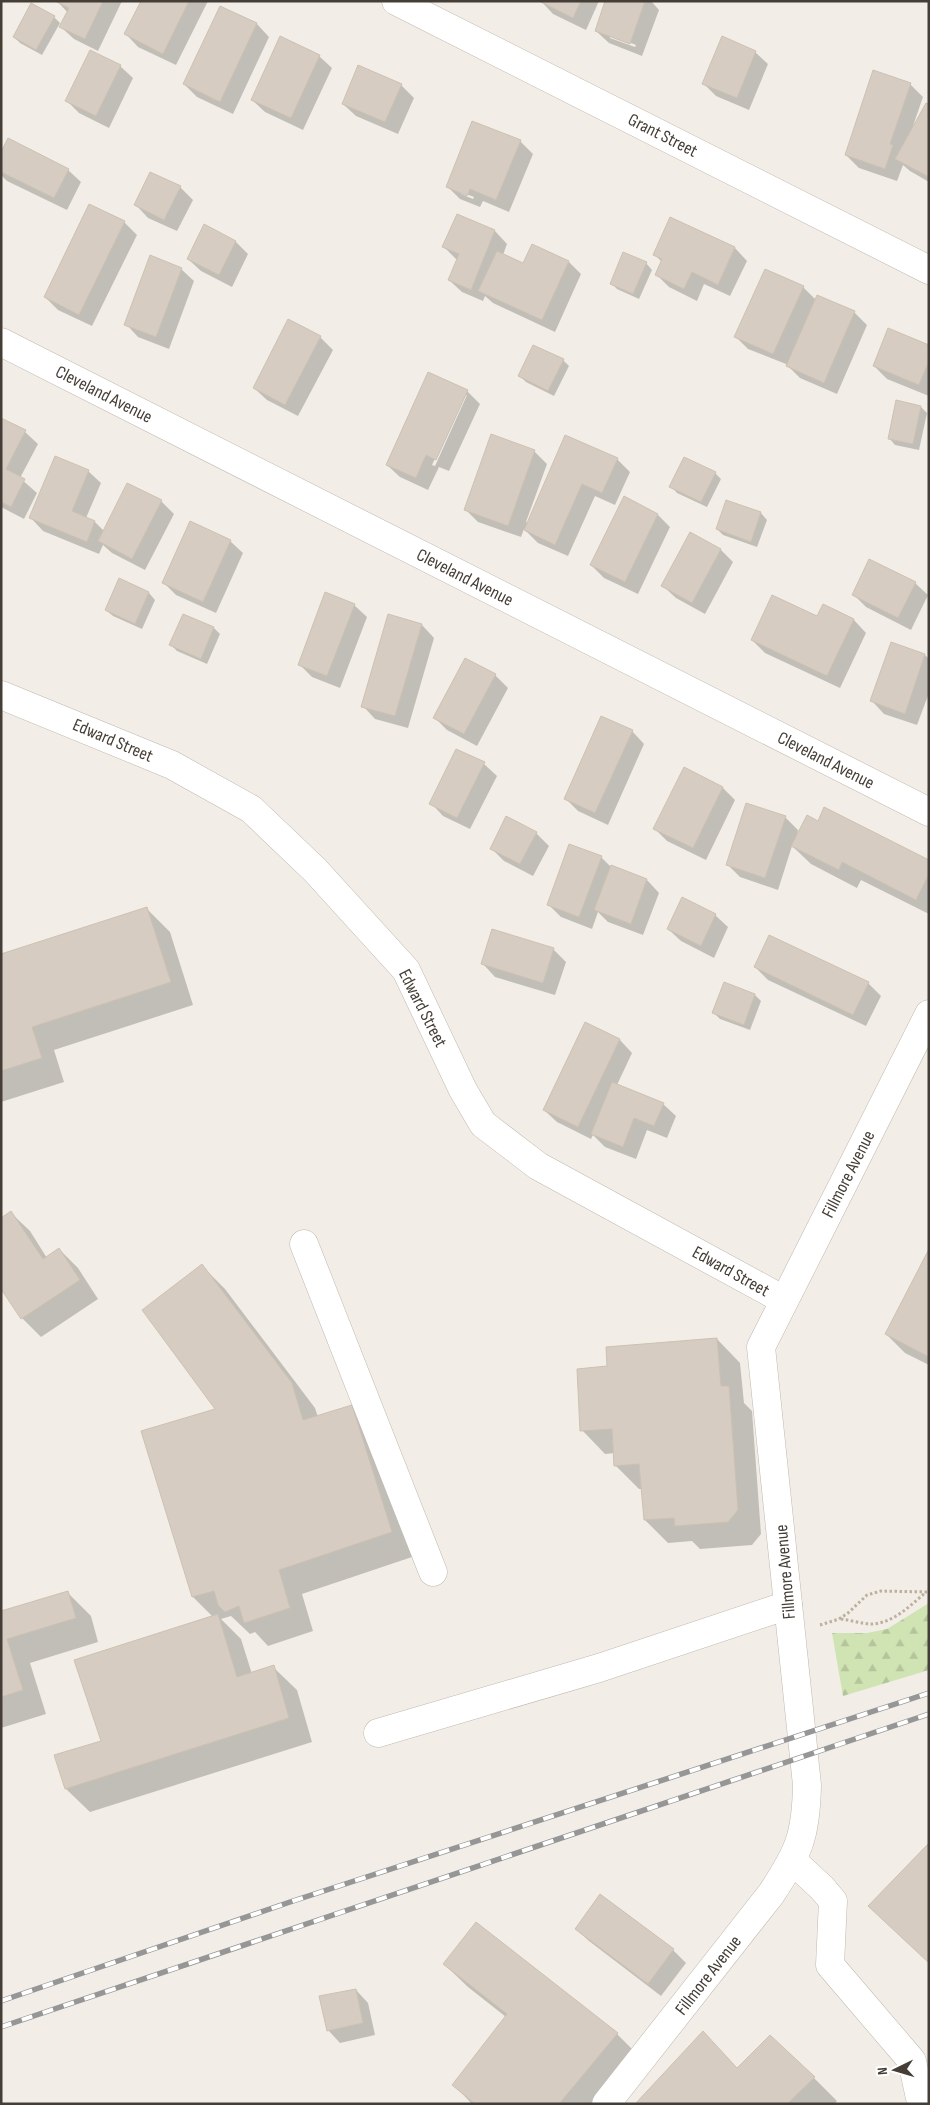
<svg xmlns="http://www.w3.org/2000/svg" width="930" height="2105" font-family="'Sofia Sans Condensed',sans-serif">
<defs>
<pattern id="forest-firs" width="22" height="20" patternUnits="userSpaceOnUse" patternTransform="scale(1.25)"><rect width="22" height="20" fill="#d0e3b3"/><path d="M5 1l3.5 6h-7zM16 11l3.5 6h-7z" fill="#b4c49b"/></pattern>
</defs>
<rect width="100%" height="100%" fill="#f2eee7"/>
<path fill="url(#forest-firs)" d="M929 1603V1670L843 1696 832 1633H867L887 1629Z"/>
<g fill="#0003" fill-rule="evenodd">
<path d="M57 1H122L98 51 74 39 61 27 68 13Z"/>
<path d="M142 1H208L176 65 138 47 126 34Z"/>
<path d="M541 1H599L586 30 553 14Z"/>
<path d="M607 1H651L659 10 642 56 609 43 596 31ZM610 35 636 45 635 47 610 38Z"/>
<path d="M221 7 257 24 269 37 233 114 197 97 184 84Z"/>
<path d="M54 17 60 23 42 55 20 43 14 37Z"/>
<path d="M755 52 768 64 749 110 716 96 704 84Z"/>
<path d="M319 56 332 68 303 130 265 112 252 100Z"/>
<path d="M120 66 133 78 109 128 79 113 67 101Z"/>
<path d="M910 84 923 97 913 126 929 106V182L910 171 903 165 897 181 859 168 846 155Z"/>
<path d="M401 85 414 98 398 134 356 116 343 104Z"/>
<path d="M520 141 533 154 509 212 483 201 480 207 460 199 448 187ZM461 192 474 197 473 199 461 194Z"/>
<path d="M1 155 68 170 81 182 67 210 7 181 1 175Z"/>
<path d="M180 187 193 200 177 231 148 218 136 205Z"/>
<path d="M671 219 735 248 747 261 730 296 704 284 697 301 669 287 656 274 662 262 654 254Z"/>
<path d="M124 222 137 235 92 326 58 310 45 297Z"/>
<path d="M205 226 236 242 248 254 232 287 201 271 188 259Z"/>
<path d="M495 231 507 244 503 255 524 265 569 262 581 274 555 332 493 303 485 296 483 301 462 292 449 280 457 260 444 247Z"/>
<path d="M646 263 652 270 639 299 617 289 611 283Z"/>
<path d="M181 269 194 281 169 349 138 337 126 324Z"/>
<path d="M803 287 816 300 854 312 867 325 837 394 800 378 786 364 748 349 736 337Z"/>
<path d="M320 337 333 350 298 416 267 400 254 388Z"/>
<path d="M929 346V396L887 379 874 366Z"/>
<path d="M563 360 569 366 554 396 526 382 520 376Z"/>
<path d="M467 391 480 404 449 471 439 467 428 490 400 477 387 465ZM464 395H467L435 466 432 465Z"/>
<path d="M921 407 927 413 919 450 895 445 889 438Z"/>
<path d="M1 419 25 432 38 444 20 478 37 493 24 519 1 507Z"/>
<path d="M566 437 617 459 630 472 615 505 595 496 568 556 538 543 524 529 521 537 478 522 466 510 534 451 547 464 526 522 528 523Z"/>
<path d="M88 471 101 483 86 518 95 522 104 531 161 501 174 514 145 570 112 553 103 545 99 554 43 531 31 518Z"/>
<path d="M715 473 721 479 707 507 677 493 671 486Z"/>
<path d="M624 498 658 515 670 527 638 594 604 578 591 565Z"/>
<path d="M727 501 761 513 767 520 757 547 723 535 717 529Z"/>
<path d="M690 534 721 550 733 562 705 614 676 598 663 586Z"/>
<path d="M230 541 243 553 216 613 176 595 163 582Z"/>
<path d="M119 580 149 593 155 600 142 629 113 616 106 610Z"/>
<path d="M915 583 928 595 911 630 866 607 853 594Z"/>
<path d="M354 605 367 617 340 688 312 677 299 664Z"/>
<path d="M184 615 214 628 220 634 207 664 177 651 171 645Z"/>
<path d="M818 618 854 620 866 633 840 688 765 653 752 640Z"/>
<path d="M422 625 434 638 408 728 375 719 363 706Z"/>
<path d="M892 643 925 655 929 659V693L917 725 884 714 872 701Z"/>
<path d="M495 675 508 688 477 746 447 730 435 718Z"/>
<path d="M632 731 644 744 608 825 578 811 565 798Z"/>
<path d="M484 764 497 776 470 829 443 816 431 803Z"/>
<path d="M723 788 735 800 706 860 667 841 654 828Z"/>
<path d="M785 817 798 830 796 839 818 822 929 862V914L861 880 857 888 811 864 792 846 778 890 740 877 728 865Z"/>
<path d="M536 833 549 846 533 876 504 861 492 849Z"/>
<path d="M601 857 611 867 647 880 659 893 643 935 608 922 598 912 592 929 561 917 548 904Z"/>
<path d="M147 909 170 932 193 1005 54 1050 64 1082 1 1102V956Z"/>
<path d="M715 915 728 927 714 958 681 941 668 929Z"/>
<path d="M553 949 566 962 555 995 495 977 483 964Z"/>
<path d="M755 967 868 983 881 996 866 1026 768 980Z"/>
<path d="M755 995 761 1001 750 1030 720 1019 714 1013Z"/>
<path d="M586 1024 620 1040 632 1053 617 1085 663 1104 676 1116 667 1138 647 1130 636 1159 605 1147 593 1135 591 1139 557 1122 544 1110Z"/>
<path d="M11 1213 30 1231 47 1258 59 1249 78 1268 98 1299 41 1337 22 1318 1 1286Z"/>
<path d="M929 1252V1365L905 1353 886 1334Z"/>
<path d="M202 1266 225 1289 315 1408 318 1417 352 1406 375 1430 415 1556 302 1594 313 1631 268 1646 255 1632 250 1634 231 1616 221 1619 241 1639 252 1674 273 1667 297 1690 312 1742 90 1812 66 1789 56 1756 102 1742 213 1617 193 1597 143 1432 217 1410Z"/>
<path d="M717 1339 740 1363 744 1403 752 1411 761 1534 752 1545 700 1549 692 1541 668 1543 645 1520 642 1489H639L616 1466 615 1453 605 1454 582 1430 609 1368Z"/>
<path d="M67 1592 91 1616 98 1642 30 1663 46 1714 1 1728V1613Z"/>
<path d="M601 1896 673 1950 686 1963 661 1996 589 1941 576 1929Z"/>
<path d="M444 1964 617 2034 640 2057 601 2104H472L454 2085 506 2017 468 1987Z"/>
<path d="M356 1990 368 2003 375 2035 340 2043 328 2030Z"/>
<path d="M703 2033 738 2069 814 2078 837 2101 834 2104H637Z"/>
</g>
<g fill="#d6ccc1" stroke="#cdc1b1">
<path d="M55 1H103L85 39 59 27 69 8Z"/>
<path d="M141 1H189L163 54 124 34Z"/>
<path d="M539 1H581L573 18Z"/>
<path d="M605 1H645L630 44 595 31Z"/>
<path d="M31 3 55 16 36 50 13 37Z"/>
<path d="M220 6 257 23 220 102 183 84Z"/>
<path d="M280 36 320 55 291 118 251 100Z"/>
<path d="M722 36 756 51 737 98 702 84Z"/>
<path d="M90 50 121 65 96 116 65 101Z"/>
<path d="M358 65 402 84 385 122 342 104Z"/>
<path d="M873 70 911 83 890 144 893 145 885 169 845 155Z"/>
<path d="M926 103 929 104V177L895 159Z"/>
<path d="M472 121 521 140 496 200 470 189 467 196 446 187Z"/>
<path d="M8 138 69 169 54 198 1 172V152Z"/>
<path d="M150 172 181 186 164 220 134 205Z"/>
<path d="M89 204 125 221 79 315 44 297Z"/>
<path d="M457 214 495 230 471 290 448 280 459 254 442 247Z"/>
<path d="M670 217 735 247 718 285 692 272 684 289 655 275 662 259 653 255Z"/>
<path d="M204 224 236 241 219 275 187 259Z"/>
<path d="M532 244 569 261 542 320 478 291 497 251 523 263Z"/>
<path d="M623 252 647 262 633 294 610 284Z"/>
<path d="M150 255 182 268 156 337 124 325Z"/>
<path d="M765 269 804 286 773 354 734 337Z"/>
<path d="M817 295 855 311 824 383 786 366Z"/>
<path d="M288 319 321 336 285 405 253 388Z"/>
<path d="M888 328 929 345V361L919 385 873 366Z"/>
<path d="M533 345 564 359 548 391 518 376Z"/>
<path d="M428 372 468 390 436 460 426 455 416 478 386 465Z"/>
<path d="M896 400 921 406 913 444 888 439Z"/>
<path d="M1 418 26 430 6 469 25 479 11 507 1 502Z"/>
<path d="M491 434 535 450 508 526 464 510Z"/>
<path d="M565 435 618 458 602 493 582 484 555 545 524 530Z"/>
<path d="M55 456 89 470 72 511 95 521 87 542 29 518Z"/>
<path d="M684 457 716 472 701 502 669 487Z"/>
<path d="M127 483 162 500 132 559 98 541Z"/>
<path d="M624 496 658 514 625 582 590 565Z"/>
<path d="M726 500 761 512 751 542 716 529Z"/>
<path d="M190 521 231 540 203 602 162 583Z"/>
<path d="M690 532 721 549 692 603 661 586Z"/>
<path d="M869 559 916 582 898 618 852 595Z"/>
<path d="M119 578 149 592 135 624 105 610Z"/>
<path d="M325 592 355 604 327 676 298 665Z"/>
<path d="M772 595 817 616 823 604 854 619 827 676 751 640Z"/>
<path d="M183 614 214 627 201 659 169 645Z"/>
<path d="M388 614 422 624 395 716 361 707Z"/>
<path d="M891 642 925 654 905 714 870 701Z"/>
<path d="M465 658 496 674 464 734 433 718Z"/>
<path d="M601 716 633 730 595 813 564 799Z"/>
<path d="M456 749 485 762 457 818 429 804Z"/>
<path d="M684 767 723 787 693 848 653 829Z"/>
<path d="M746 803 786 816 765 878 726 865Z"/>
<path d="M824 807 929 860V874L916 900 842 862 839 870 791 846 807 815 818 821Z"/>
<path d="M506 816 537 832 520 864 490 849Z"/>
<path d="M569 844 602 856 579 917 547 905Z"/>
<path d="M611 865 647 879 631 924 594 910Z"/>
<path d="M682 897 716 914 701 946 667 929Z"/>
<path d="M147 907 171 982 32 1027 42 1058 1 1071V954Z"/>
<path d="M492 929 554 948 543 983 481 964Z"/>
<path d="M769 935 869 982 853 1015 754 967Z"/>
<path d="M724 982 755 994 744 1025 712 1013Z"/>
<path d="M585 1022 620 1039 578 1127 543 1110Z"/>
<path d="M612 1082 664 1103 654 1126 634 1118 623 1147 591 1134Z"/>
<path d="M11 1211 43 1259 59 1248 80 1280 21 1319 1 1289V1218Z"/>
<path d="M929 1249V1357L885 1334Z"/>
<path d="M202 1264 292 1383 303 1420 352 1405 392 1532 279 1570 290 1608 244 1623 239 1606 225 1612 218 1605 214 1591 192 1597 141 1431 215 1409 142 1310Z"/>
<path d="M717 1338 721 1386H729L738 1510 728 1522 675 1526 674 1518 644 1520 639 1464 614 1466 612 1429 580 1431 577 1369 607 1366 606 1347Z"/>
<path d="M68 1591 76 1618 7 1639 23 1690 1 1697V1611Z"/>
<path d="M218 1614 237 1677 274 1665 289 1718 65 1789 54 1755 101 1741 74 1660Z"/>
<path d="M929 1843V1963L868 1906Z"/>
<path d="M600 1894 674 1949 648 1984 575 1929Z"/>
<path d="M476 1922 618 2033 559 2104H475L452 2085 507 2014 443 1964Z"/>
<path d="M356 1989 363 2023 327 2031 319 1996Z"/>
<path d="M703 2031 737 2068 770 2035 815 2077 787 2104H635Z"/>
</g>
<g fill="none" stroke-linecap="round" stroke-linejoin="round">
<defs>
<g id="minor">
<path d="M396 1 929 270"/>
<path d="M1 342 929 812"/>
<path d="M1 695 172 765 251 809 315 870 406 970 463 1090 483 1124 538 1166 784 1300"/>
<path d="M304 1244 433 1572"/>
<path d="M378 1733 599 1668 788 1605"/>
<path d="M793 1861 822 1888 833 1901 830 1965 912 2061 920 2098 926 2104"/>
<path d="M606 2104 771 1894C799 1852 806 1836 807 1785L761 1347 929 1014"/>
</g>
</defs>
<use href="#minor" stroke="#c0b8ae" stroke-width="29"/>
<g stroke="#bdb09d" stroke-width="3" stroke-dasharray="2.5 2.5" stroke-linecap="butt">
<path d="M841 1619C851 1620 862 1624 872 1624 893 1623 910 1606 925 1593"/>
<path d="M820 1625 839 1619 848 1613 867 1595 881 1591 929 1592"/>
</g>
<use href="#minor" stroke="#fff" stroke-width="28"/>
<defs>
<g id="rail">
<path d="M1 2001 293 1901 929 1693"/>
<path d="M1 2027 929 1714"/>
</g>
</defs>
<use href="#rail" stroke="#969696" stroke-width="5.5"/>
<use href="#rail" stroke="#fff" stroke-width="4" stroke-dasharray="11" stroke-linecap="butt"/>
</g>
<g text-anchor="middle" stroke-width="4" stroke-linejoin="round" paint-order="stroke">
<g font-size="18" fill="#453e37" stroke="#fff">
<text transform="translate(663 135) rotate(27)" y="6">Grant Street</text>
<text transform="translate(104 394) rotate(27)" y="6">Cleveland Avenue</text>
<text transform="translate(465 577) rotate(27)" y="6">Cleveland Avenue</text>
<text transform="translate(113 740) rotate(23)" y="6">Edward Street</text>
<text transform="translate(826 760) rotate(27)" y="6">Cleveland Avenue</text>
<text transform="translate(423 1008) rotate(63)" y="6">Edward Street</text>
<text transform="translate(848 1174) rotate(-63)" y="6">Fillmore Avenue</text>
<text transform="translate(731 1271) rotate(29)" y="6">Edward Street</text>
<text transform="translate(785 1572) rotate(-95)" y="6">Fillmore Avenue</text>
<text transform="translate(708 1975) rotate(-52)" y="6">Fillmore Avenue</text>
</g>
</g>
<rect width="930" height="2105" fill="none" stroke="#453e37" stroke-width="5"/>
<g transform="translate(895 2070) rotate(265)" stroke="#ffffff" stroke-width="4" paint-order="stroke">
<path d="M0-4L9 19L0 12L-9 19Z" fill="#453e37"/>
<text y="-8" font-size="14" font-weight="bold" text-anchor="middle" fill="#453e37">N</text>
</g>
</svg>
